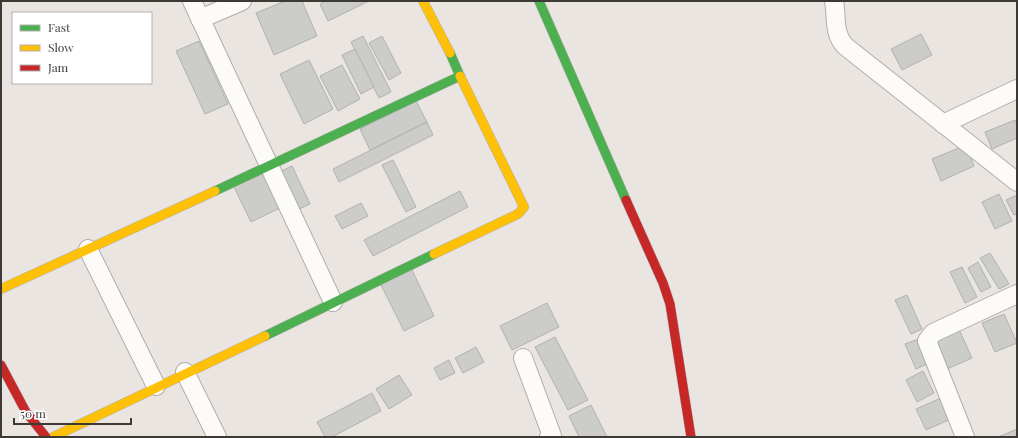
<svg xmlns="http://www.w3.org/2000/svg" width="1018" height="438" font-family="'Playfair Display',serif">
<rect width="100%" height="100%" fill="#eae5e0"/>
<g fill="#cccdcb" stroke="#b1b2b0">
<path d="M285 1H302L317 36 274 55 256 13Z"/>
<path d="M326 1H369L328 21 320 4Z"/>
<path d="M921 34 932 55 902 70 891 49Z"/>
<path d="M363 36 391 92 379 98 351 42Z"/>
<path d="M382 36 401 73 389 80 369 43Z"/>
<path d="M199 41 228 104 205 114 176 51Z"/>
<path d="M355 49 374 87 361 94 342 55Z"/>
<path d="M309 60 333 109 304 124 280 74Z"/>
<path d="M342 65 360 99 338 111 320 76Z"/>
<path d="M416 101 427 122 370 150 360 129Z"/>
<path d="M1015 120 1017 125V138L992 149 985 132Z"/>
<path d="M427 122 433 135 339 182 333 169Z"/>
<path d="M966 145 974 166 941 181 932 159Z"/>
<path d="M393 160 416 207 406 212 382 165Z"/>
<path d="M292 166 310 204 295 211 277 173Z"/>
<path d="M263 171 280 208 251 222 233 185Z"/>
<path d="M460 191 468 207 373 256 364 240Z"/>
<path d="M999 194 1012 221 995 229 982 202Z"/>
<path d="M1017 195V214L1014 215 1006 200Z"/>
<path d="M361 203 368 216 342 229 335 216Z"/>
<path d="M990 253 1009 284 999 289 980 258Z"/>
<path d="M978 262 991 287 981 292 968 268Z"/>
<path d="M962 267 977 297 965 303 950 272Z"/>
<path d="M411 268 434 316 404 331 380 283Z"/>
<path d="M907 295 922 329 911 334 895 300Z"/>
<path d="M547 303 559 327 512 350 500 326Z"/>
<path d="M1004 314 1017 343 995 352 982 323Z"/>
<path d="M957 325 972 358 947 369 932 337Z"/>
<path d="M555 337 588 400 568 410 535 347Z"/>
<path d="M924 337 934 361 916 369 905 344Z"/>
<path d="M476 347 484 362 463 373 455 358Z"/>
<path d="M449 360 455 373 440 380 434 368Z"/>
<path d="M923 371 934 393 917 402 906 380Z"/>
<path d="M399 375 412 395 389 409 376 389Z"/>
<path d="M372 393 381 411 332 437H325L317 422Z"/>
<path d="M941 398 951 419 926 430 916 409Z"/>
<path d="M591 405 607 437H579L569 416Z"/>
<path d="M1017 429V437H998Z"/>
</g>
<g fill="none" stroke-linecap="round" stroke-linejoin="round">
<defs>
<g id="street">
<path d="M192 1 333 302"/>
<path d="M834 1C837 17 833 33 845 46L1017 182"/>
<path d="M200 19 242 1"/>
<path d="M943 124 1017 89"/>
<path d="M88 249 156 386"/>
<path d="M523 358 552 436 549 437"/>
<path d="M185 372 217 437"/>
<path d="M965 437 927 341 933 333 1017 294"/>
</g>
<g id="fast">
<path d="M539 1 626 200"/>
<path d="M215 191 460 76 450 53"/>
<path d="M265 336 434 254"/>
</g>
<g id="slow">
<path d="M423 1 450 53"/>
<path d="M434 254 518 214 524 207 460 76"/>
<path d="M1 289 215 191"/>
<path d="M53 437 265 336"/>
</g>
<g id="jam">
<path d="M626 200 663 283 670 304 691 437"/>
<path d="M1 365 26 412 46 437"/>
</g>
</defs>
<use href="#street" stroke="#b1aeaa" stroke-width="20"/>
<use href="#fast" stroke="#b1aeaa" stroke-width="10"/>
<use href="#slow" stroke="#b1aeaa" stroke-width="10"/>
<use href="#jam" stroke="#b1aeaa" stroke-width="10"/>
<use href="#street" stroke="#fcfbfa" stroke-width="18"/>
<use href="#fast" stroke="#4caf50" stroke-width="9"/>
<use href="#slow" stroke="#ffc107" stroke-width="9"/>
<use href="#jam" stroke="#c62828" stroke-width="9"/>
</g>
<rect width="1018" height="438" fill="none" stroke="#3d3a36" stroke-width="4"/>
<rect x="12" y="12" width="140" height="72" fill="#ffffff" stroke="#b1b0af"/>
<rect x="20" y="25" width="20" height="6" fill="#4caf50" stroke="#b1b0af"/>
<text x="48" y="32" font-size="12" fill="#3d3a36">Fast</text>
<rect x="20" y="45" width="20" height="6" fill="#ffc107" stroke="#b1b0af"/>
<text x="48" y="52" font-size="12" fill="#3d3a36">Slow</text>
<rect x="20" y="65" width="20" height="6" fill="#c62828" stroke="#b1b0af"/>
<text x="48" y="72" font-size="12" fill="#3d3a36">Jam</text>
<path d="M14 418v6h117v-6" fill="none" stroke="#3d3a36" stroke-width="2"/>
<text x="20" y="418" font-size="12" fill="#3d3a36" stroke="#ffffff" stroke-width="3" paint-order="stroke">50 m</text>
</svg>
